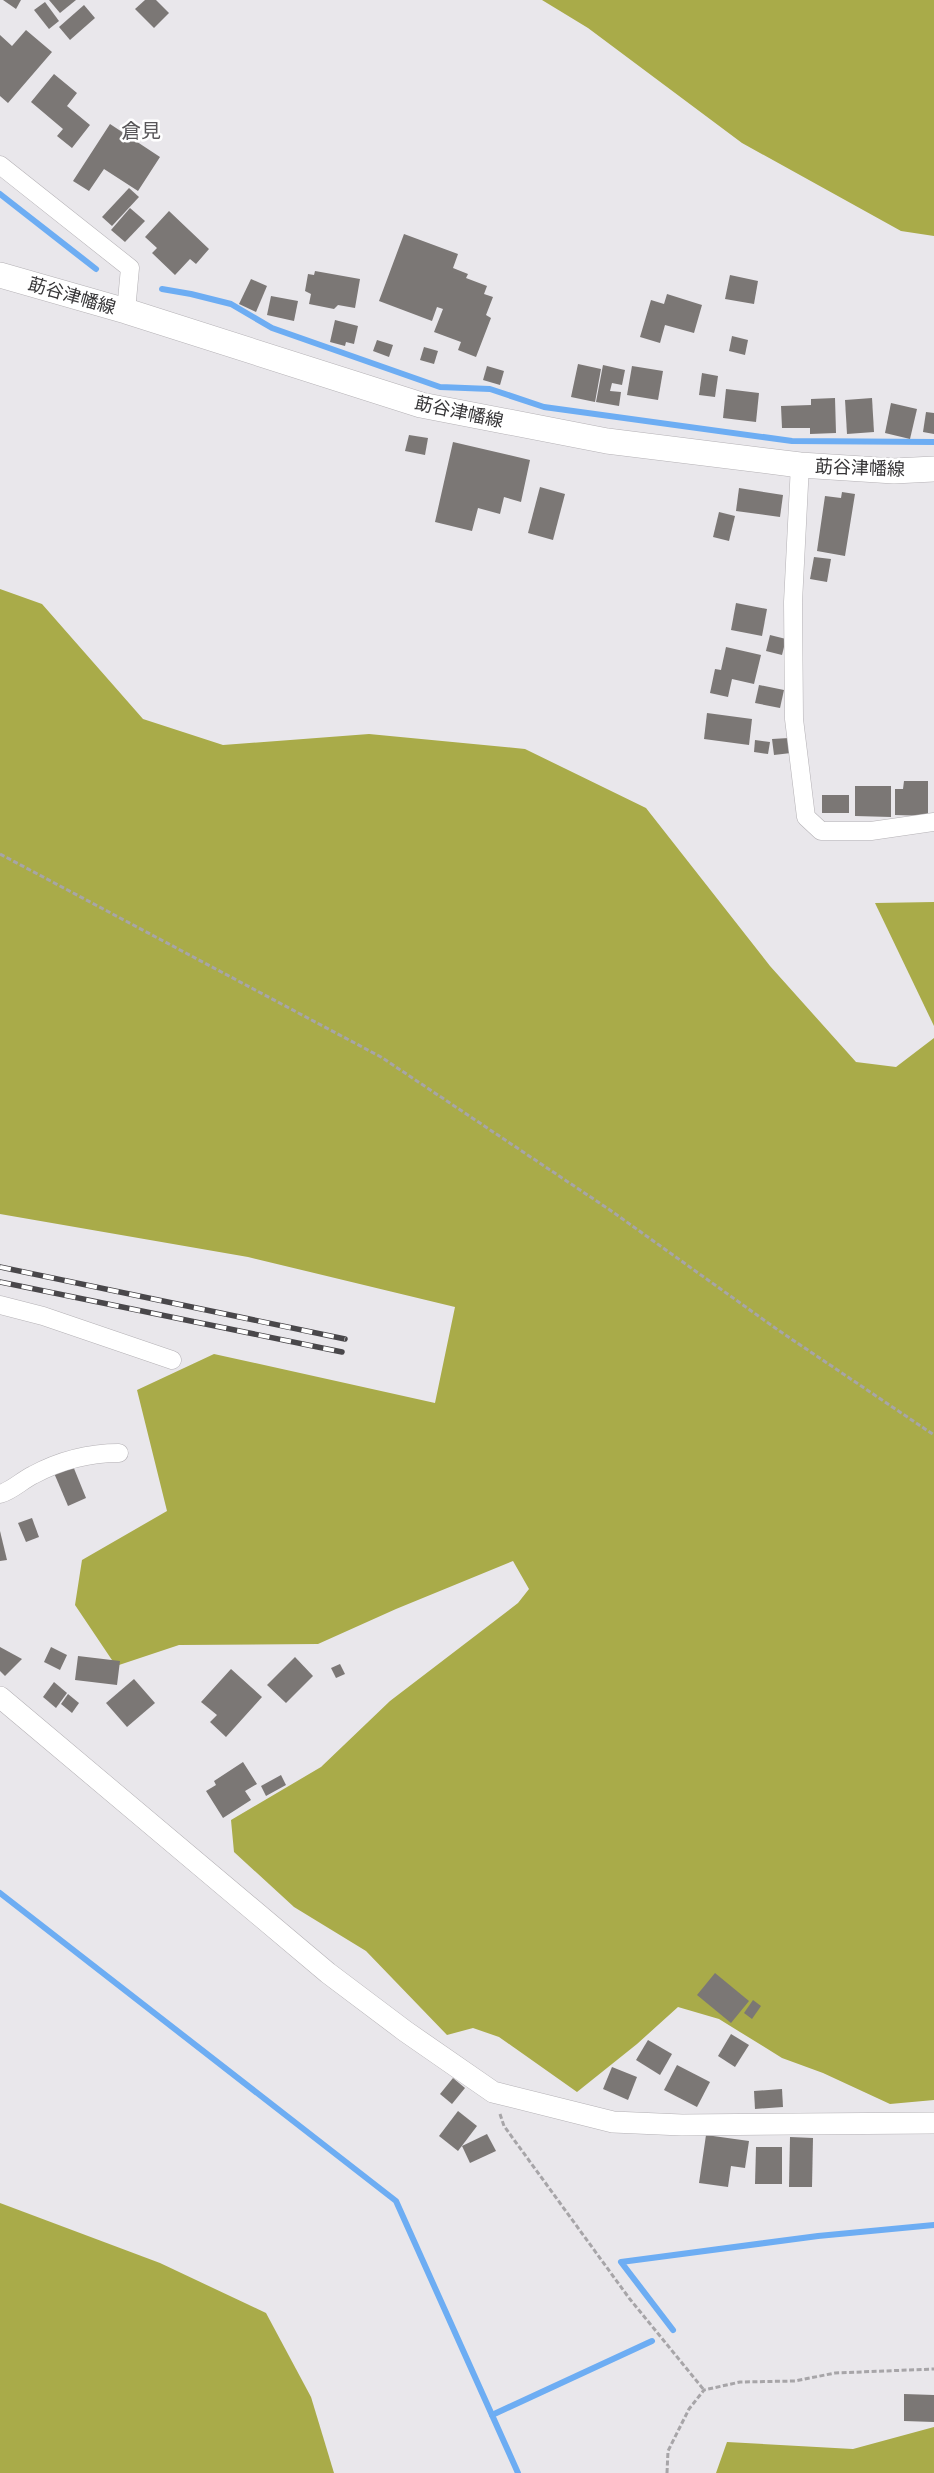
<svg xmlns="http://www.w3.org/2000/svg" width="934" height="2473" font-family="Mulish,'Noto Sans JP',sans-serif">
<rect width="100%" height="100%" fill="#e9e7eb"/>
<g fill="#a9ab49">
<path d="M542 0H934V236L901 231 742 143 588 28Z"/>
<path d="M0 589 42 604 143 719 223 745 369 734 525 749 646 808 770 966 856 1062 896 1067 934 1038V2100L890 2104 823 2073 782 2058 719 2019 678 2007 637 2044 577 2092 499 2037 473 2028 447 2035 366 1951 294 1907 234 1852 231 1820 321 1767 390 1701 518 1603 529 1589 513 1561 396 1609 318 1644 179 1645 116 1666 75 1605 82 1560 167 1511 137 1390 214 1354 435 1403 455 1307 248 1257 0 1214Z"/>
<path d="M934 902V1026L875 903Z"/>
<path d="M0 2203 160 2263 266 2313 311 2397 334 2473H0Z"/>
<path d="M934 2427V2473H716L727 2442 853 2449Z"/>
</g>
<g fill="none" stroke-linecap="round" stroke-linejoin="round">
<g stroke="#6dadf3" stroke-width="6">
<path d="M0 194 96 269"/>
<path d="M162 289 191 294 231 304 272 328 440 387 490 389 544 407 792 441 934 442"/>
<path d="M0 1893 396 2201 518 2473"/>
<path d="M673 2330 621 2262 818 2236 934 2225"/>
<path d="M492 2415 652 2341"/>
</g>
</g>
<g fill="#7b7775">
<path d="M3 0H21L16 9Z"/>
<path d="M49 0H76L60 13Z"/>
<path d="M145 0H156L169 13 154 28 135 9Z"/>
<path d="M45 2 59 21 49 29 34 10Z"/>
<path d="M84 5 95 18 70 40 59 27Z"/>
<path d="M26 30 52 52 8 103 0 96V35L12 46Z"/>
<path d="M54 74 77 93 67 106 90 125 72 148 57 136 63 129 31 102Z"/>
<path d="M110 124 160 157 138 191 104 169 89 191 73 181Z"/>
<path d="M129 188 139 197 112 226 102 217Z"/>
<path d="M130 208 145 221 125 242 111 230Z"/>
<path d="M169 211 209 249 196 264 190 259 175 275 152 253 157 248 145 237Z"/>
<path d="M404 234 458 254 453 268 468 274 466 278 487 286 484 294 493 297 486 315 491 318 476 357 458 350 461 342 434 332 443 309 437 307 432 321 379 301Z"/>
<path d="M315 271 360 279 355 308 338 305 334 309 309 304 311 294 305 291 308 274 314 275Z"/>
<path d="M730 275 758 281 754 304 725 299Z"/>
<path d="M251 279 267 286 256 312 239 304Z"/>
<path d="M667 294 702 305 694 333 665 325 660 343 640 337 651 300 664 304Z"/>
<path d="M271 296 298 301 294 321 267 315Z"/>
<path d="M335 320 358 326 354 344 346 342 345 346 330 342Z"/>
<path d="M732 336 748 340 745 355 729 351Z"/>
<path d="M377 340 393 345 389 357 373 351Z"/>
<path d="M424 347 438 351 434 364 420 360Z"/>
<path d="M578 364 601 369 595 402 571 397Z"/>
<path d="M603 365 625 370 622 385 612 383 610 391 621 392 619 406 596 402Z"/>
<path d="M487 366 504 371 500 385 483 380Z"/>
<path d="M632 366 663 371 658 400 627 395Z"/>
<path d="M702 373 718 376 715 397 699 395Z"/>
<path d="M726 389 759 393 756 422 723 418Z"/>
<path d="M835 398 836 433 810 434V428H782L781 406 811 405V399Z"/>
<path d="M872 398 874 432 847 434 845 400Z"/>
<path d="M891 403 917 409 910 439 885 433Z"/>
<path d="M926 412 934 413V434L923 432Z"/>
<path d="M409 435 428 438 425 455 405 451Z"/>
<path d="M453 442 530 460 521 502 504 497 500 514 478 508 472 531 435 522Z"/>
<path d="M540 487 565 494 553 540 528 533Z"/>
<path d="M739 488 783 495 780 517 736 511Z"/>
<path d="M842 492 855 494 845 556 817 551 825 496 841 498Z"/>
<path d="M719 512 735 516 729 541 713 537Z"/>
<path d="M814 557 831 559 827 582 810 579Z"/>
<path d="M736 603 767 609 762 636 731 630Z"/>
<path d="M770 635 786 639 782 655 766 651Z"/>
<path d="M726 647 761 655 754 684 732 679 728 697 710 693 715 669 721 670Z"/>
<path d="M759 685 784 690 780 708 755 703Z"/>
<path d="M707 713 752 719 749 745 704 739Z"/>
<path d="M789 738 791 753 774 755 772 739Z"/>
<path d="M755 740 770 742 768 754 754 752Z"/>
<path d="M904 781H928V816L895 815V789H903Z"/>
<path d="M855 786H891V817L855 816Z"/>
<rect x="822" y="795" width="27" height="18"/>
<path d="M73 1466 86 1498 68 1506 54 1473Z"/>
<path d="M32 1518 39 1537 26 1542 18 1523Z"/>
<path d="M0 1531 7 1560 0 1561Z"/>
<path d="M0 1647 22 1659 5 1676 0 1671Z"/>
<path d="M51 1647 67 1655 60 1670 44 1662Z"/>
<path d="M78 1656 120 1661 117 1685 75 1680Z"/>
<path d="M295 1657 313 1676 286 1703 267 1685Z"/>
<path d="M340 1664 345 1674 336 1678 331 1668Z"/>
<path d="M231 1669 262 1697 226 1737 210 1722 217 1715 201 1702Z"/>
<path d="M134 1679 155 1703 127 1727 106 1703Z"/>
<path d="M54 1682 67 1693 56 1708 43 1697Z"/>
<path d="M68 1694 79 1703 72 1713 61 1704Z"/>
<path d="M243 1762 257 1784 245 1791 251 1800 223 1818 206 1791 216 1785 214 1781Z"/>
<path d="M281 1775 286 1785 266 1796 261 1786Z"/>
<path d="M715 1973 749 2001 731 2023 697 1995Z"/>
<path d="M753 2000 761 2006 752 2019 744 2013Z"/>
<path d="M731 2034 749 2045 735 2067 718 2056Z"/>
<path d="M648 2040 672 2054 660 2075 636 2060Z"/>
<path d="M677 2065 710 2082 697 2107 664 2090Z"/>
<path d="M612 2067 637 2077 628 2100 603 2089Z"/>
<path d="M453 2078 465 2088 452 2104 440 2094Z"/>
<path d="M782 2089 783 2107 755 2109 754 2091Z"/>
<path d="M458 2111 477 2126 458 2151 439 2136Z"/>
<path d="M487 2134 496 2151 470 2163 462 2146Z"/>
<path d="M706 2135 749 2141 745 2168 731 2166 728 2187 699 2183Z"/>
<path d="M790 2137 813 2138 812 2187H789Z"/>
<path d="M756 2147H782V2184H755Z"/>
<path d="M904 2394 934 2395V2422L904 2421Z"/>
</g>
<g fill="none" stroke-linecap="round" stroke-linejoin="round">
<defs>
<g id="minor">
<path d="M0 165 130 268 126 311"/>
<path d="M800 465 793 602 794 719 806 817 821 831H871L934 822"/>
<path d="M0 1305 43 1316 172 1360"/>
<path d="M0 1494C13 1490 21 1481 33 1475 59 1461 90 1453 119 1453"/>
</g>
<path id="tertiary" d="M0 1697 328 1973 405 2031 493 2092 613 2122 682 2125 934 2123"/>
<path id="secondary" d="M0 275 126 311 421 405 607 441 800 465 894 471 934 469"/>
</defs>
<use href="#minor" stroke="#b4b1b5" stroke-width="19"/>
<use href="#tertiary" stroke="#b4b1b5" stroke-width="22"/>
<use href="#secondary" stroke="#b4b1b5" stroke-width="26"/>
<g stroke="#a7a5a8" stroke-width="3" stroke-dasharray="5 2.5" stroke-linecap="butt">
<path d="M0 854 381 1057 610 1210 778 1330 934 1435"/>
<path d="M500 2114 504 2126 629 2298 704 2390"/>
<path d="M667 2473 668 2451 689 2409 704 2390 740 2382 795 2381 835 2373 934 2369"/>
</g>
<use href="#minor" stroke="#fff" stroke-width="18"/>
<use href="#tertiary" stroke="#fff" stroke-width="21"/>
<use href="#secondary" stroke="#fff" stroke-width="25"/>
<defs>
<g id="rail">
<path d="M0 1267 345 1339"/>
<path d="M0 1282 342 1352"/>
</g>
</defs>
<use href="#rail" stroke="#49474a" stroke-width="5.5"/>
<use href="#rail" stroke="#fff" stroke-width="4" stroke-dasharray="11" stroke-linecap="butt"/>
</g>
<g text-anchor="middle" stroke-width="5" stroke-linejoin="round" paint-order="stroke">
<g font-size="18" fill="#363537" stroke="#fff">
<text transform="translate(72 296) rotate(16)" y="6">莇谷津幡線</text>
<text transform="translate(459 412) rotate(12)" y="6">莇谷津幡線</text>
<text transform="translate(860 468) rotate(2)" y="6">莇谷津幡線</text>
</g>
<g font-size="20" fill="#59575a" stroke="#fff">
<text x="141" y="138">倉見</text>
</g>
</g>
</svg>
